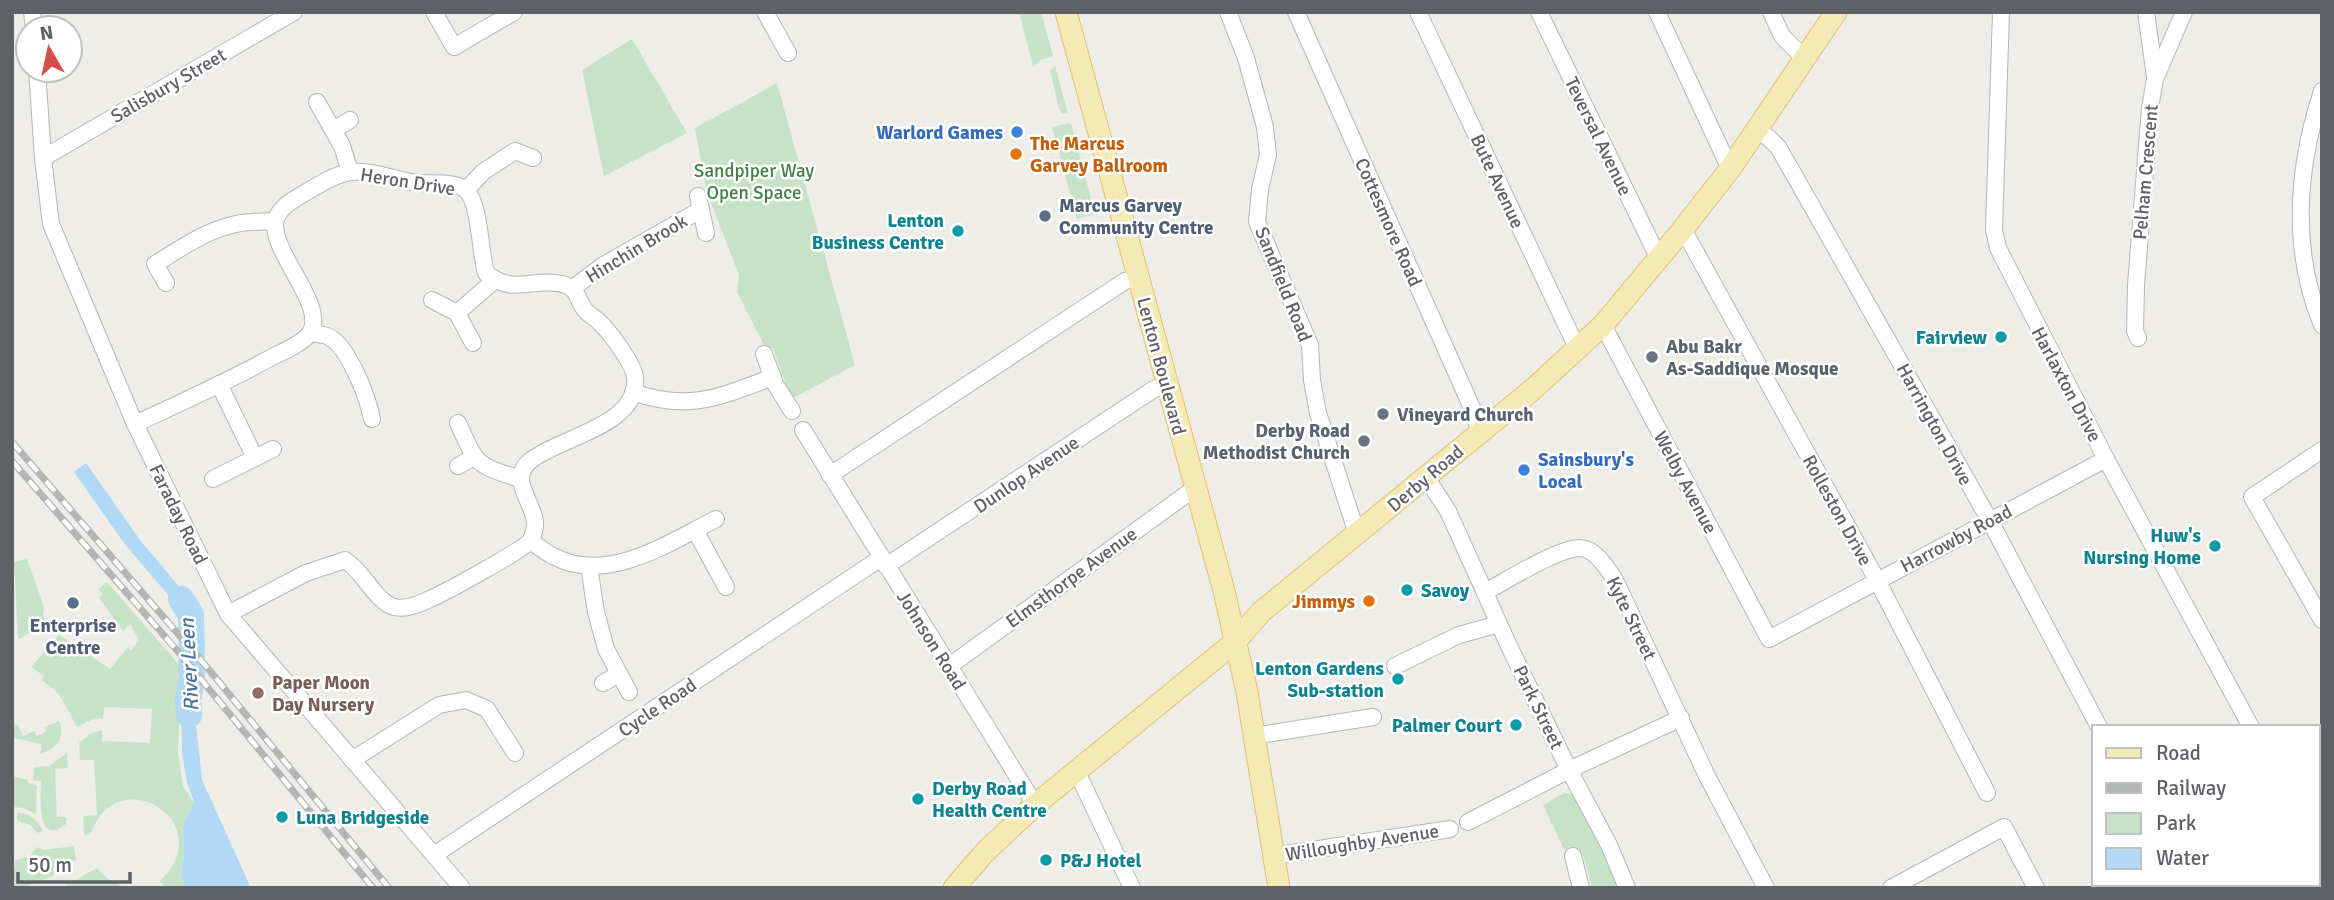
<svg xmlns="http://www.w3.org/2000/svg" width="2334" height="900" font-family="Signika,sans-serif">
<rect width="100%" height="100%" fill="#efede7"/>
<g fill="#c7e3c7">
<path d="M1019 12H1041L1053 56 1040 60 1033 67Z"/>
<path d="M632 39 687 133 604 176 582 70Z"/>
<path d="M1055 66 1068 114 1062 113 1059 108 1050 71Z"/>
<path d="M777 83 855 365 791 399 773 348 766 349 737 292 739 275 706 190 695 128Z"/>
<path d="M1071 123 1095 214 1077 219 1052 127Z"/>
<path d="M27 559 44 607 43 615 46 622 20 639 18 638 14 562Z"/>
<path d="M107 582 181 667 178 752 183 786 194 803 183 826 184 856 181 876 184 881 183 888H165L160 881C222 821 115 759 91 834L84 835 83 816 97 815 94 760H80L79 743 90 734 102 730V741L150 743 152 709 104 707 103 718 91 720 77 727 59 694 42 680 44 676 31 667 59 635 110 669 128 647 131 650 139 640 130 624 123 631 99 598 103 594 98 590Z"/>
<path d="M59 721C66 738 57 749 40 754L42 744 12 738V722L18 725 23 736 34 731 36 736 46 732 44 727Z"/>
<path d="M67 753 68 768 55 769 57 817H66V824C36 849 41 795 41 781L33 780 34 767 49 766Z"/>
<path d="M12 776 28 780V783L37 785 36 814 23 808 12 807Z"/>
<path d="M1564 793 1571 794 1575 798 1622 888H1592L1582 851 1564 849 1543 805Z"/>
<path d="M17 813C30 813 37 819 43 831L37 833 31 825 17 821Z"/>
<path d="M74 846 76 860 53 868 55 875 23 888H12V867H15V860L29 857 37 847 44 850Z"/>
<path d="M97 868C106 879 115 885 130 888H61Z"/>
</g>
<g fill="#b1d8f5">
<path d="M86 463 140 540 187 596 200 619 205 649 181 619 180 609 124 543 74 472Z"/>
<path d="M181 667 203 693 195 701 194 706 202 780 251 888H183L184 881 181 876 184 856 183 826 194 802 187 783 182 753Z"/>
</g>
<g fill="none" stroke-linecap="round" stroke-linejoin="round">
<path stroke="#b1d8f5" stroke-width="26" d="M181 599 191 615 192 679 188 700 189 715"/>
<defs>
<g id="minor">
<path d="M32 12 34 28"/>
<path d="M434 12 454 47 514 12"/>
<path d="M765 12 788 53"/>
<path d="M1228 12 1246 58 1265 127 1268 155 1260 189 1257 222 1310 345 1312 380 1318 413 1357 534"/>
<path d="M1296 12 1472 408 1480 432"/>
<path d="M1418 12 1578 350"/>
<path d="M1539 12 1659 259"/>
<path d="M1657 12 1730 169"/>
<path d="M1771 12 1782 36 1805 59"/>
<path d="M2001 12 1994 230 1998 248 2106 459 2251 727"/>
<path d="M2146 12 2155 77"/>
<path d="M37 70 43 158 51 224 135 424 228 614 462 888"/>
<path d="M2322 91C2297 168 2290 248 2322 325"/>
<path d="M317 102 342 146 350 172"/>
<path d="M1759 129 1778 147 1793 173 1990 521 2099 727"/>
<path d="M333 130 350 120"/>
<path d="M43 158 294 12"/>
<path d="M466 190 483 172 515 151 533 158"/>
<path d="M698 196 706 233"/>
<path d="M1683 229 1877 580 1987 793"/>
<path d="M166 283 155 264C180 249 206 230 236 224 249 221 262 222 275 221"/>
<path d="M573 288 602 266 700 210"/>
<path d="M432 300 457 313 473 343"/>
<path d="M457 313 495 280"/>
<path d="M1603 325 1769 639 2106 459"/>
<path d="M310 333C315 334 322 334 327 336 348 344 368 398 372 419"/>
<path d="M2138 338 2135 331 2136 285 2150 108 2155 79 2184 12"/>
<path d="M764 354 775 384 792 411"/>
<path d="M219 384 255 458"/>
<path d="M633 392C688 412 720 397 773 377"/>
<path d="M458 423C478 467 475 464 520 479"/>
<path d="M135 424C182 402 229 381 274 356 285 351 303 343 310 333 328 305 267 249 276 219 280 207 293 200 303 194 317 186 335 174 351 172 373 170 398 181 419 183 433 184 455 181 466 190 480 203 480 253 486 273 514 296 532 277 562 284 579 288 576 299 585 310 588 314 594 317 597 320 608 329 633 363 635 377 640 426 559 437 530 461 507 480 536 504 535 525 535 529 532 538 531 540 525 549 444 593 430 599 420 604 405 610 394 607 376 602 364 572 345 560L306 573 228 614"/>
<path d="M803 430 1035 805"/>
<path d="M2322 450 2252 497 2322 620"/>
<path d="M458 466 474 457"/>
<path d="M830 475 1125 281 1137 277"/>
<path d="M1426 477 1448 511 1509 646 1569 770 1609 845 1627 888"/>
<path d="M213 479 273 449"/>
<path d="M695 530 726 587"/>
<path d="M530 541C538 546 545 552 553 556 607 585 668 543 716 519"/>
<path d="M589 566 596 612 606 649 629 692"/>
<path d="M886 566 1154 389 1167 385"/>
<path d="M1485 592C1506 581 1558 548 1580 548 1595 548 1608 569 1615 580L1707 776 1766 888"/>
<path d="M1395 666 1459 635 1499 624"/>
<path d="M948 667 1195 488"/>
<path d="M603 683 619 674"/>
<path d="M1253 736 1373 717"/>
<path d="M352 760 439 705 466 700 487 709 515 753"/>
<path d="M1076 770 1132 888"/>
<path d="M1468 822 1569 770 1681 718"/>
<path d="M2318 850 2319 852"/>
<path d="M434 855 881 558"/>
<path d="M1273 856 1450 829"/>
<path d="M1573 856 1581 888"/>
<path d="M2183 884 2185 888"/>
<path d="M1891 888 2004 827 2036 888"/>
</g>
<g id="major">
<path d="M1066 12 1224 591 1247 692 1279 888"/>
<path d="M954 888 985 852 1035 805 1235 642 1261 612 1531 391 1603 325 1683 229 1730 169 1836 12"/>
</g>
</defs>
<use href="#minor" stroke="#b4b6ba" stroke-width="18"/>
<use href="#major" stroke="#e1bf6e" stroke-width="23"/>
<use href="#minor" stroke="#fff" stroke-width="16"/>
<use href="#major" stroke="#f5eab5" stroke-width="21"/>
<defs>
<g id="rail">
<path d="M12 442 205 665 389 888"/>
<path d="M12 461 181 655 373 888"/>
</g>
</defs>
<use href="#rail" stroke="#b4b5b5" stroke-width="7"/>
<use href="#rail" stroke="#fff" stroke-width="4.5" stroke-dasharray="13" stroke-linecap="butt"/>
</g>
<g fill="#3f7fe0" stroke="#fff" stroke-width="2.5">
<circle cx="1017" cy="132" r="7"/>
<circle cx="1524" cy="470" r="7"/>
</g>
<g fill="#e8710a" stroke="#fff" stroke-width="2.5">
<circle cx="1016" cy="154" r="7"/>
<circle cx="1369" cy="601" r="7"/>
</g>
<g fill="#5c6f8a" stroke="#fff" stroke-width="2.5">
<circle cx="1045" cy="216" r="7"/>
<circle cx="73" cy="603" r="7"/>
</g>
<g fill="#0f9aa8" stroke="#fff" stroke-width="2.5">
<circle cx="958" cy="231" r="7"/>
<circle cx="2001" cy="337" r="7"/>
<circle cx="2215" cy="546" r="7"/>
<circle cx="1407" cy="590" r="7"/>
<circle cx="1398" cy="679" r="7"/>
<circle cx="1516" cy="725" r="7"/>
<circle cx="918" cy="799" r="7"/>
<circle cx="282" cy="817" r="7"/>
<circle cx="1046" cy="860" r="7"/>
</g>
<g fill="#6b7280" stroke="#fff" stroke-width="2.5">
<circle cx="1652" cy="357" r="7"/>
<circle cx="1383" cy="414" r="7"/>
<circle cx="1364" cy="441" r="7"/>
</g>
<circle fill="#8d6e63" stroke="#fff" stroke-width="2.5" cx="258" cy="693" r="7"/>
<g text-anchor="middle" stroke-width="5" stroke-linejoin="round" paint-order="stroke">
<g font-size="19" fill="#5e6165" stroke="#fff">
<text transform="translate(168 85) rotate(-30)" y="7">Salisbury Street</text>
<text transform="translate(1599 136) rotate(64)" y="7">Teversal Avenue</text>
<text transform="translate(2145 172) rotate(-85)" y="7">Pelham Crescent</text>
<text transform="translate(408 181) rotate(9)" y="7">Heron Drive</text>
<text transform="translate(1498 181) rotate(65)" y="7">Bute Avenue</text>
<text transform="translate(1389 222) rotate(66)" y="7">Cottesmore Road</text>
<text transform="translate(636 248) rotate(-31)" y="7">Hinchin Brook</text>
<text transform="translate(1284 284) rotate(68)" y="7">Sandfield Road</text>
<text transform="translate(1162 366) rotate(75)" y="7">Lenton Boulevard</text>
<text transform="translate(2067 384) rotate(62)" y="7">Harlaxton Drive</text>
<text transform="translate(1935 424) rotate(61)" y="7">Harrington Drive</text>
<text transform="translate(1026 474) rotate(-34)" y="7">Dunlop Avenue</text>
<text transform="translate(1425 478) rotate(-40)" y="7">Derby Road</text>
<text transform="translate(1686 482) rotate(62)" y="7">Welby Avenue</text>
<text transform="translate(1838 510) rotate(61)" y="7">Rolleston Drive</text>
<text transform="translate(179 514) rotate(64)" y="7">Faraday Road</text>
<text transform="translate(1956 538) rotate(-28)" y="7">Harrowby Road</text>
<text transform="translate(1071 577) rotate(-36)" y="7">Elmsthorpe Avenue</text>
<text transform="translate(1632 618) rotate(64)" y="7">Kyte Street</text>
<text transform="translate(932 640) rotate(58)" y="7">Johnson Road</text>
<text transform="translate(657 707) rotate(-34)" y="7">Cycle Road</text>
<text transform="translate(1539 707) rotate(64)" y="7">Park Street</text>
<text transform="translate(1362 842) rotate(-9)" y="7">Willoughby Avenue</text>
</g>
<g font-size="19" font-weight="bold" fill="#366cbe" stroke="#fff" text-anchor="end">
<text x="1003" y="139">Warlord Games</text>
<text x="1538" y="466" text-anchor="start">Sainsbury's<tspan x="1538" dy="22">Local</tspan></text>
</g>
<g font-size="19" font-weight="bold" fill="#c56008" stroke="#fff" text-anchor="start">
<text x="1030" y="150">The Marcus<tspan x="1030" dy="22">Garvey Ballroom</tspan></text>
<text x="1355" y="608" text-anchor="end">Jimmys</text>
</g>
<g font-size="19" fill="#418243" stroke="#fff">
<text x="754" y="177">Sandpiper Way<tspan x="754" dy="22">Open Space</tspan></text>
</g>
<g font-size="19" font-weight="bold" fill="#4e5e75" stroke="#fff" text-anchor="start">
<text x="1059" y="212">Marcus Garvey<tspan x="1059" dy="22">Community Centre</tspan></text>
<text x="73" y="632" text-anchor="middle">Enterprise<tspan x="73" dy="22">Centre</tspan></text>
</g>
<g font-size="19" font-weight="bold" fill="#0d838f" stroke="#fff" text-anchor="end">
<text x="944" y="227">Lenton<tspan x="944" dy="22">Business Centre</tspan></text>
<text x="1987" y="344">Fairview</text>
<text x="2201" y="542">Huw's<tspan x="2201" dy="22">Nursing Home</tspan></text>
<text x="1421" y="597" text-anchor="start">Savoy</text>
<text x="1384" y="675">Lenton Gardens<tspan x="1384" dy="22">Sub-station</tspan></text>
<text x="1502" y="732">Palmer Court</text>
<text x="932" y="795" text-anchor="start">Derby Road<tspan x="932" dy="22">Health Centre</tspan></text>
<text x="296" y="824" text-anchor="start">Luna Bridgeside</text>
<text x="1060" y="867" text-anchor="start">P&amp;J Hotel</text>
</g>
<g font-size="19" font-weight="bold" fill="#5b616d" stroke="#fff" text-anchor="start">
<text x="1666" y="353">Abu Bakr<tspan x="1666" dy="22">As-Saddique Mosque</tspan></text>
<text x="1397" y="421">Vineyard Church</text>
<text x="1350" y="437" text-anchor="end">Derby Road<tspan x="1350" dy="22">Methodist Church</tspan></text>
</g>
<g font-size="19" font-weight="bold" fill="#785e54" stroke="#fff" text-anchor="start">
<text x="272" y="689">Paper Moon<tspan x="272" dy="22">Day Nursery</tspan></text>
</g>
<g font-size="21" font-style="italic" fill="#4c749d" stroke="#fff">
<text transform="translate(189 665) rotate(-93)" y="7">River Leen</text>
</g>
</g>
<rect width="2334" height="900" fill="none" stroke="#5e6165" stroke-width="28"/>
<rect x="2092" y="725" width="228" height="161" fill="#ffffff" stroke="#bfc0c1" stroke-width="2"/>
<rect x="2106" y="748" width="35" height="10" fill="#f5eab5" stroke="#bfc0c1" stroke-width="2"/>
<text x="2156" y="760" font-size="21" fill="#5e6165">Road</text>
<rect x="2106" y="783" width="35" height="10" fill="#b4b5b5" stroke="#bfc0c1" stroke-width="2"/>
<text x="2156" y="795" font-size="21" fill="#5e6165">Railway</text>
<rect x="2106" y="813" width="35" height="21" fill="#c7e3c7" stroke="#bfc0c1" stroke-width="2"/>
<text x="2156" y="830" font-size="21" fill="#5e6165">Park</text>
<rect x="2106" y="848" width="35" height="21" fill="#b1d8f5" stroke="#bfc0c1" stroke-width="2"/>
<text x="2156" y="865" font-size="21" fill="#5e6165">Water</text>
<g transform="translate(49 49) rotate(351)"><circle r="33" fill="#ffffff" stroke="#bfc0c1" stroke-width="2"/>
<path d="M0-5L12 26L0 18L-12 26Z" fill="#d54f47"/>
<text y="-10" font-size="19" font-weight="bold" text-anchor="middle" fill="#5e6165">N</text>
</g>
<path d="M18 872v10h112v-10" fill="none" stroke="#5e6165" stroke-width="3.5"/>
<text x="28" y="872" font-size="21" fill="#5e6165" stroke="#ffffff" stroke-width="5" paint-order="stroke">50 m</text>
</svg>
